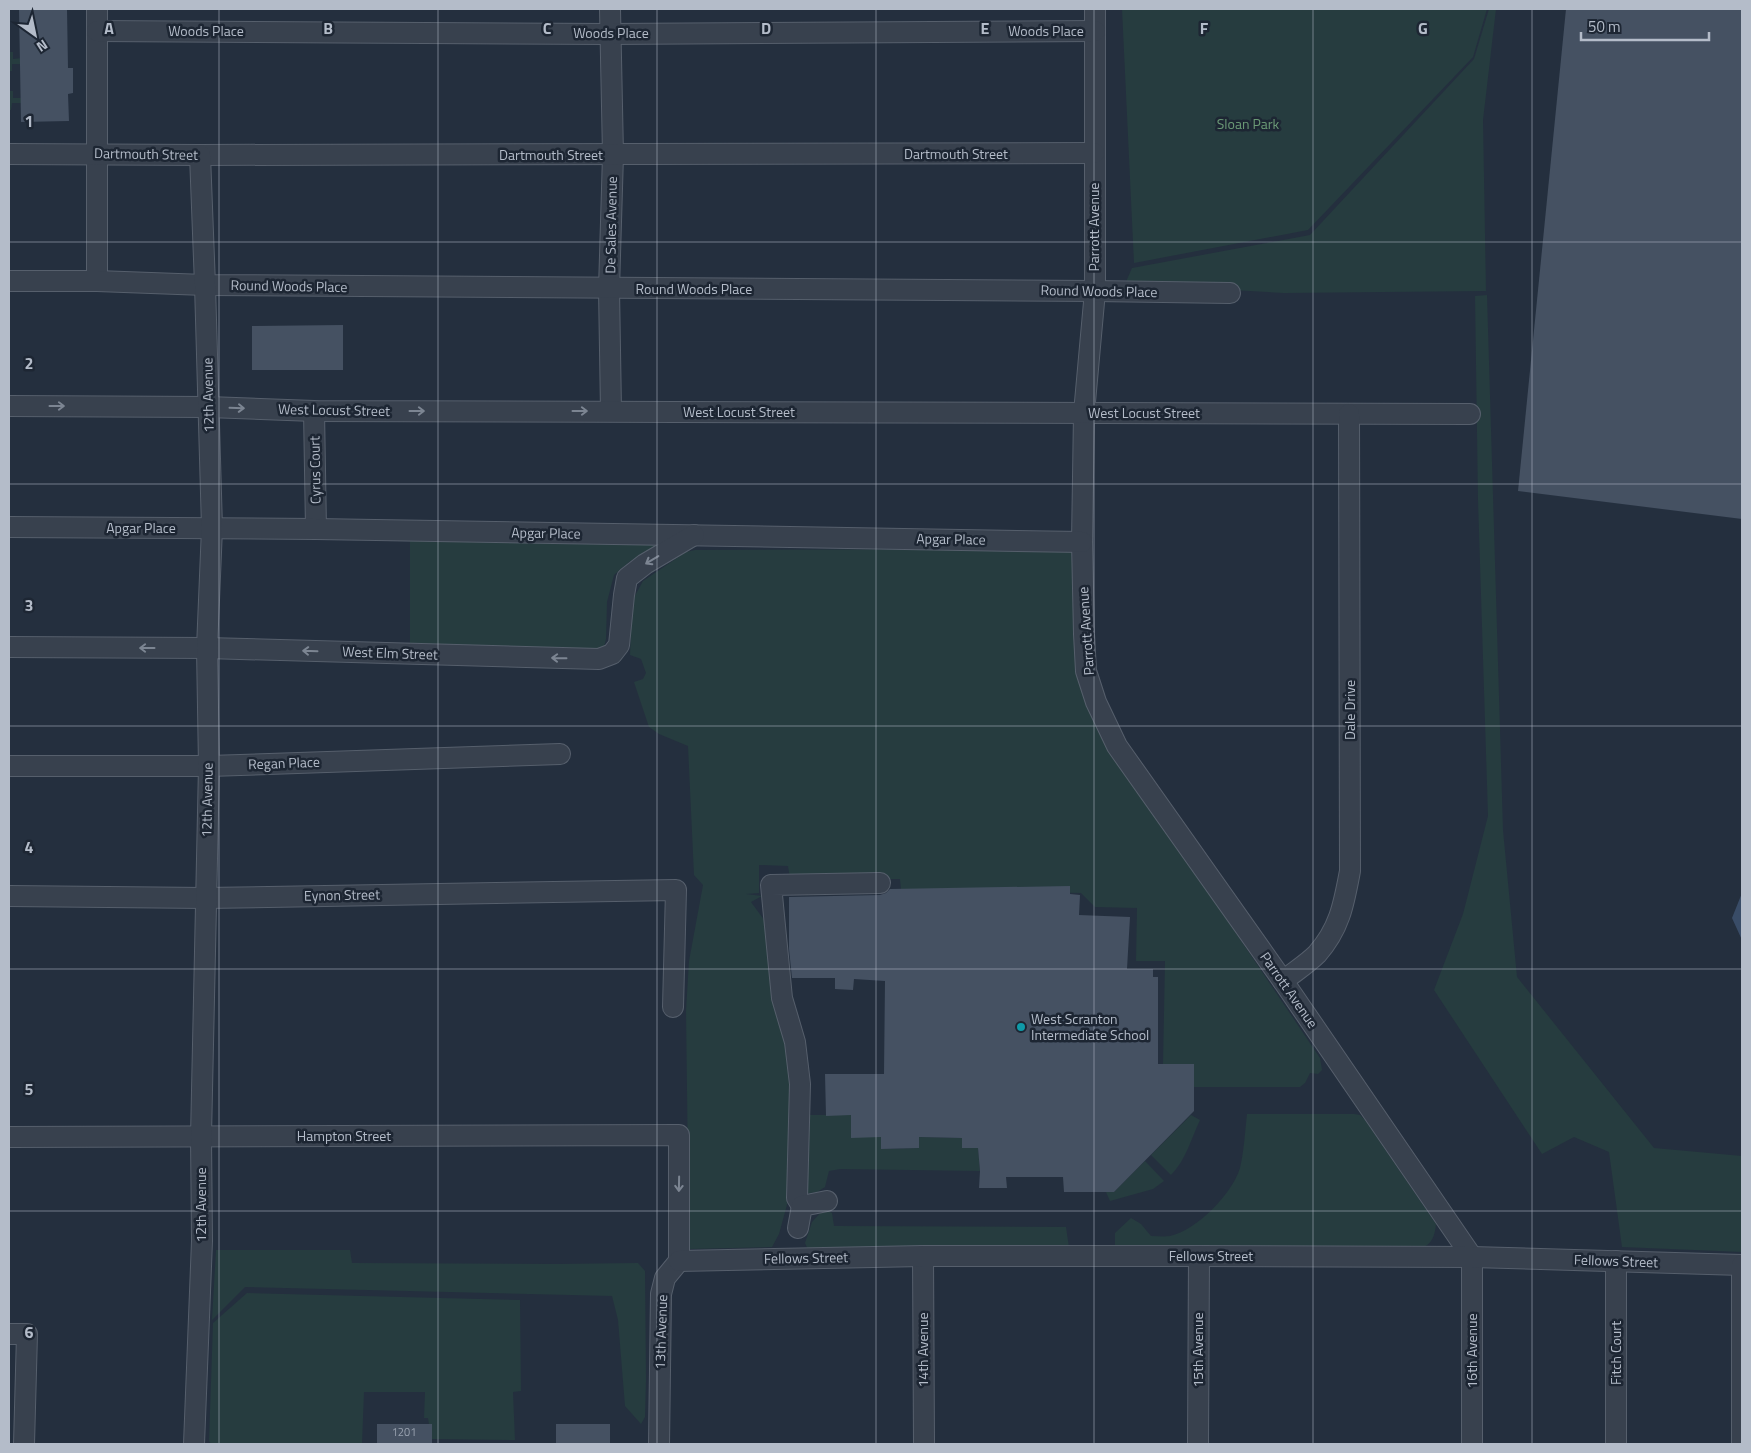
<svg xmlns="http://www.w3.org/2000/svg" width="1751" height="1453" font-family="'Titillium Web',sans-serif">
<rect width="100%" height="100%" fill="#242f3e"/>
<g fill="#263c3f">
<path d="M1122 9H1487L1473 57 1308 230 1134 263Z"/>
<path d="M1489 9H1496L1483 120 1486 291 1284 293 1125 284 1132 268 1310 235 1474 59Z"/>
<path d="M9 52H13V59L23 58V64H12V71H9Z"/>
<path d="M9 91H13V98H23V103H12L11 110H9Z"/>
<path d="M1487 295 1503 830 1517 977 1654 1148 1742 1156V1252L1622 1247 1609 1152 1574 1137 1542 1154 1434 990 1463 914 1488 816 1478 500 1475 296Z"/>
<path d="M410 540H669L629 562 614 575 607 602 606 639 604 647 599 649 410 650Z"/>
<path d="M1061 549H1067L1072 552V557L1078 667 1209 893 1320 1058 1322 1070 1318 1074 1310 1073 1305 1083 1300 1087H1194V1064H1163L1165 961H1136L1137 908 1095 907 1081 893 901 889 900 879H790L788 866 759 865V893L746 894 762 896 751 902 765 921 791 1054 788 1201 779 1234 772 1247 689 1249 686 1011 689 961 703 885 694 875 688 746 659 734 649 727 634 682 643 679 646 673 641 659 630 655 632 601 643 581 686 552 695 550Z"/>
<path d="M1247 1114H1354L1360 1115 1365 1120 1436 1224C1435 1235 1432 1245 1421 1248H1115V1233L1131 1218 1141 1224 1151 1236C1157 1236 1164 1237 1170 1236 1197 1230 1232 1194 1240 1168 1244 1151 1245 1132 1247 1114Z"/>
<path d="M807 1115H851V1137H881V1149L919 1148V1137L962 1138V1148H978L980 1171 840 1169 829 1171 825 1187 817 1192 802 1194Z"/>
<path d="M1191 1115 1200 1120C1191 1139 1186 1160 1171 1175L1151 1155Z"/>
<path d="M1145 1161 1164 1181 1153 1189 1110 1201 1106 1192H1114Z"/>
<path d="M824 1209 832 1213 834 1226 1066 1227 1070 1254 811 1256 805 1243 812 1222Z"/>
<path d="M216 1250H350L352 1263 557 1264 638 1263 645 1271 646 1379 645 1417 641 1424 625 1406 618 1320 612 1296 245 1287 212 1320Z"/>
<path d="M247 1293 520 1300 521 1391 513 1392 515 1440 432 1439V1424H429L428 1418H424L425 1392H364L362 1444H211L209 1441 213 1323Z"/>
</g>
<path fill="#394c67" d="M1742 893V940L1732 918Z"/>
<g fill="#455162">
<path d="M19 9H67L68 68H73V93L68 94 69 121 21 122Z"/>
<path d="M1566 9H1742V519L1518 491Z"/>
<path d="M343 325V370H252V326Z"/>
<path d="M1070 886V894L1080 895 1079 915 1130 917 1127 969H1153V977H1158V1064H1194V1111L1114 1192H1064L1063 1177H1006L1007 1188H979L980 1171 978 1148H962V1138L919 1137V1148L881 1149V1137L851 1138V1115L826 1116 825 1074H884L885 981 854 979 853 990 835 989V978H792L789 949V897L880 895 886 893 890 889Z"/>
<rect x="377" y="1424" width="55" height="20"/>
<rect x="556" y="1424" width="54" height="20"/>
</g>
<g fill="none" stroke-linecap="round" stroke-linejoin="round">
<defs>
<g id="minor">
<path d="M97 9V281"/>
<path d="M610 9 613 155 609 289 611 411"/>
<path d="M1095 9V291L1084 413 1082 542 1084 634 1086 671 1096 702 1117 746 1283 981 1472 1257V1444"/>
<path d="M97 31 609 34 1095 31"/>
<path d="M9 154 200 155 1094 153"/>
<path d="M9 281H97L205 285 1095 291 1230 293"/>
<path d="M9 406 208 407 314 411 1470 414"/>
<path d="M314 411 316 529"/>
<path d="M9 527 316 529 1082 542"/>
<path d="M9 647 207 648 599 659 612 654 619 645 624 595 627 578 645 564 694 535"/>
<path d="M9 766H209L560 754"/>
<path d="M9 896 205 898 676 890 673 1007"/>
<path d="M1283 981C1294 972 1307 964 1317 954 1340 928 1344 903 1350 871L1349 414"/>
<path d="M9 1137 679 1135V1261L665 1278 661 1294 659 1444"/>
<path d="M802 1206 797 1198 800 1084 795 1042 782 998 771 885 880 883"/>
<path d="M798 1228 802 1206 827 1201"/>
<path d="M923 1256 924 1444"/>
<path d="M679 1261 923 1256H1199L1472 1257 1742 1265"/>
<path d="M1616 1261V1444"/>
<path d="M9 1334H27L24 1444"/>
<path d="M194 1444 202 1241 201 1137 209 766 207 648 212 528 205 285 200 155"/>
<path d="M1198 1444 1199 1256"/>
<path d="M1742 1444V1265"/>
</g>
</defs>
<use href="#minor" stroke="#565f6c" stroke-width="22"/>
<use href="#minor" stroke="#38414e" stroke-width="20"/>
</g>
<defs><path id="oneway-shaft" d="M-6 0H5M1.5-3L5.5 0L1.5 3" fill="none" stroke-width="1.6" stroke-linecap="round" stroke-linejoin="round" transform="scale(1.25)"/></defs>
<g stroke="#7c8592">
<use href="#oneway-shaft" transform="translate(57 406)"/>
<use href="#oneway-shaft" transform="translate(237 408) rotate(2)"/>
<use href="#oneway-shaft" transform="translate(417 411)"/>
<use href="#oneway-shaft" transform="translate(580 411)"/>
<use href="#oneway-shaft" transform="translate(652 560) rotate(149)"/>
<use href="#oneway-shaft" transform="translate(147 648) rotate(-180)"/>
<use href="#oneway-shaft" transform="translate(310 651) rotate(-178)"/>
<use href="#oneway-shaft" transform="translate(559 658) rotate(-179)"/>
<use href="#oneway-shaft" transform="translate(679 1184) rotate(91)"/>
</g>
<path fill="none" stroke="#b4bcc9" stroke-width="1" stroke-opacity="0.55" d="M219 9V1444M438 9V1444M657 9V1444M876 9V1444M1094 9V1444M1313 9V1444M1532 9V1444M9 242H1742M9 484H1742M9 726H1742M9 969H1742M9 1211H1742"/>
<circle fill="#0f9aa8" stroke="#1d2633" stroke-width="2" cx="1021" cy="1027" r="5"/>
<g text-anchor="middle" stroke-width="5" stroke-linejoin="round" paint-order="stroke">
<g font-size="11" fill="#98a1af">
<text x="404" y="1436">1201</text>
</g>
<g font-size="14" fill="#b4bcc9" stroke="#1d2633">
<text x="206" y="36">Woods Place</text>
<text x="1046" y="36">Woods Place</text>
<text x="611" y="38">Woods Place</text>
<text transform="translate(146 154) rotate(1)" y="5">Dartmouth Street</text>
<text x="956" y="159">Dartmouth Street</text>
<text x="551" y="160">Dartmouth Street</text>
<text transform="translate(611 225) rotate(-89)" y="5">De Sales Avenue</text>
<text transform="translate(1094 227) rotate(-90)" y="5">Parrott Avenue</text>
<text transform="translate(289 286) rotate(1)" y="5">Round Woods Place</text>
<text x="694" y="294">Round Woods Place</text>
<text transform="translate(1099 291) rotate(1)" y="5">Round Woods Place</text>
<text transform="translate(208 395) rotate(-91)" y="5">12th Avenue</text>
<text transform="translate(334 410) rotate(1)" y="5">West Locust Street</text>
<text x="739" y="417">West Locust Street</text>
<text x="1144" y="418">West Locust Street</text>
<text transform="translate(315 470) rotate(-91)" y="5">Cyrus Court</text>
<text x="141" y="533">Apgar Place</text>
<text transform="translate(546 533) rotate(1)" y="5">Apgar Place</text>
<text transform="translate(951 539) rotate(1)" y="5">Apgar Place</text>
<text transform="translate(1086 631) rotate(-94)" y="5">Parrott Avenue</text>
<text transform="translate(390 653) rotate(2)" y="5">West Elm Street</text>
<text transform="translate(1350 710) rotate(-90)" y="5">Dale Drive</text>
<text transform="translate(284 763) rotate(-2)" y="5">Regan Place</text>
<text transform="translate(207 800) rotate(-89)" y="5">12th Avenue</text>
<text transform="translate(342 895) rotate(-1)" y="5">Eynon Street</text>
<text transform="translate(1289 990) rotate(55)" y="5">Parrott Avenue</text>
<text x="344" y="1141">Hampton Street</text>
<text transform="translate(201 1205) rotate(-90)" y="5">12th Avenue</text>
<text x="1211" y="1261">Fellows Street</text>
<text transform="translate(806 1258) rotate(-1)" y="5">Fellows Street</text>
<text transform="translate(1616 1261) rotate(2)" y="5">Fellows Street</text>
<text transform="translate(661 1332) rotate(-88)" y="5">13th Avenue</text>
<text transform="translate(923 1350) rotate(-90)" y="5">14th Avenue</text>
<text transform="translate(1198 1350) rotate(-90)" y="5">15th Avenue</text>
<text transform="translate(1472 1351) rotate(-90)" y="5">16th Avenue</text>
<text transform="translate(1616 1353) rotate(-90)" y="5">Fitch Court</text>
</g>
<g font-size="14" fill="#6b9a76" stroke="#1d2633">
<text x="1248" y="129">Sloan Park</text>
</g>
<g font-size="14" fill="#b4bcc9" stroke="#1d2633" text-anchor="start">
<text x="1031" y="1024">West Scranton<tspan x="1031" dy="16">Intermediate School</tspan></text>
</g>
</g>
<g font-size="16" text-anchor="middle" font-weight="bold" fill="#b4bcc9" stroke="#1d2633" stroke-width="5" stroke-linejoin="round" paint-order="stroke">
<text x="109" y="34">A</text>
<text x="328" y="34">B</text>
<text x="547" y="34">C</text>
<text x="766" y="34">D</text>
<text x="985" y="34">E</text>
<text x="1204" y="34">F</text>
<text x="1423" y="34">G</text>
<text x="29" y="127">1</text>
<text x="29" y="369">2</text>
<text x="29" y="611">3</text>
<text x="29" y="853">4</text>
<text x="29" y="1095">5</text>
<text x="29" y="1338">6</text>
</g>
<rect width="1751" height="1453" fill="none" stroke="#b4bcc9" stroke-width="20"/>
<g transform="translate(35 35) rotate(147)" stroke="#1d2633" stroke-width="4" paint-order="stroke">
<path d="M0-4L9 19L0 12L-9 19Z" fill="#b4bcc9"/>
<text y="-8" font-size="14" font-weight="bold" text-anchor="middle" fill="#b4bcc9">N</text>
</g>
<path d="M1581 32v8h128v-8" fill="none" stroke="#b4bcc9" stroke-width="2.5"/>
<text x="1588" y="32" font-size="15" fill="#b4bcc9" stroke="#1d2633" stroke-width="4" paint-order="stroke">50 m</text>
</svg>
